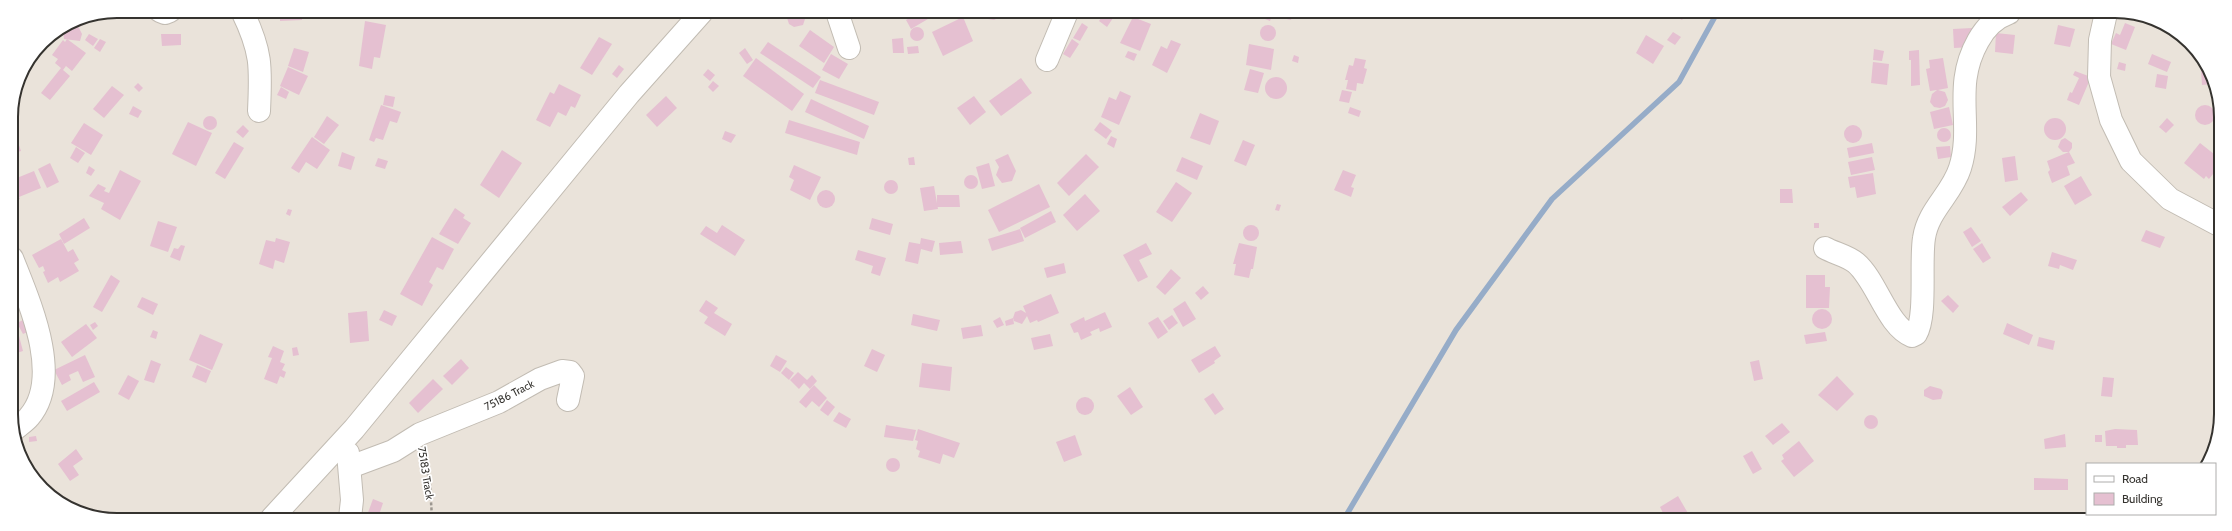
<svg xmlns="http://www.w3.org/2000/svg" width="2232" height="531" font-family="Cabin,sans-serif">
<rect width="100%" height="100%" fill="#eae3da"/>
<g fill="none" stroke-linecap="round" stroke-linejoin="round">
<path stroke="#96acc8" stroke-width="5.5" d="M1344 519 1456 330 1552 199 1679 82 1717 13"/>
</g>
<g fill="#e5c0d1">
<path d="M117 11H123V19L99 17V15Z"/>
<path d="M280 11H302V20L280 21Z"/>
<path d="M789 12H804L806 16 803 25 794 27 789 24 787 18Z"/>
<path d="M919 12H930L933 16 911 29 906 20Z"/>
<path d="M970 12H1002L1000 17 994 20 988 19 983 12 982 16 975 18Z"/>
<path d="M1105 12 1113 18 1107 27 1099 21Z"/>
<path d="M1262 12 1273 13 1270 21 1260 17Z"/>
<path d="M1284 12H1293L1291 20 1282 18Z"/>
<path d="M1671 13H1687L1682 20Z"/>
<path d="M963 17 973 41 943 56 932 32Z"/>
<path d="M1133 17 1151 24 1140 51 1120 43Z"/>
<path d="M81 19 84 23 80 27 77 24Z"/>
<path d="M365 21 386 25 380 58 374 57 372 69 359 66Z"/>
<path d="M1082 23 1088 27 1080 41 1073 38Z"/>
<path d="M2125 23 2135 27 2126 50 2111 44 2116 33 2120 35Z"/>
<circle cx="1268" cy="33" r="8"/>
<path d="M2058 25 2075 29 2070 47 2054 44Z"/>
<path d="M78 26 82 34 80 41 64 39 63 32 68 31 70 27Z"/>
<circle cx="917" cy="34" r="7"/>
<path d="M1972 28V47L1954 48 1953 29Z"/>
<path d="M810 30 834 47 824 63 799 46Z"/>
<path d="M1673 32 1681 37 1675 45 1667 40Z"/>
<path d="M1996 33 2015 35 2013 54 1995 52Z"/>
<path d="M89 34 98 39 93 46 85 40Z"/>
<path d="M161 34H181V45L162 46Z"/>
<path d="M1646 35 1664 46 1653 64 1636 53Z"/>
<path d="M599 37 612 44 592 75 580 68Z"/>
<path d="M903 38 904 53H893L892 39Z"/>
<path d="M67 39 86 53 72 71 66 66 63 70 70 76 50 100 41 93 61 68 55 63 58 59 52 55 63 40 65 42Z"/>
<path d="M100 39 106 42 100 52 94 48Z"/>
<path d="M1072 39 1079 44 1070 58 1063 54Z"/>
<path d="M1171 40 1181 44 1167 73 1152 65 1161 46 1167 49Z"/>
<path d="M768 42 821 77 813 88 760 53Z"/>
<path d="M1249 44 1274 49 1271 70 1246 65Z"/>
<path d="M918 46 919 53 908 54 907 47Z"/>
<path d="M294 48 309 52 303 72 288 66Z"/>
<path d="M745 48 753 60 747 64 739 53Z"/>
<path d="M1874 49 1884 51 1882 61 1873 60Z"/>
<path d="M1919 50 1920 85 1911 86V60H1909V51Z"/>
<path d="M1128 51 1137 54 1134 61 1125 57Z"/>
<path d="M831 54 848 64 839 79 822 70Z"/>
<path d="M2152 54 2171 62 2167 72 2148 64Z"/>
<path d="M1294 55 1299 57 1298 63 1292 61Z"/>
<path d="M756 58 804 94 792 111 743 76Z"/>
<path d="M1355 58 1366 60 1364 68 1367 69 1363 84 1357 83 1356 91 1346 89 1348 80H1345L1349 65 1353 66Z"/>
<path d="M1943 58 1948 88 1938 90 1945 92 1948 100 1945 106 1940 108 1934 107 1930 102 1932 94 1937 90 1930 91 1926 69 1930 68 1929 60Z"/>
<path d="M1873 62 1889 64 1887 85 1871 83Z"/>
<path d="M2119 62 2126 64 2125 71 2117 69Z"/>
<path d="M619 65 624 69 617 78 612 74Z"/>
<path d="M288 67 308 76 299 95 280 86Z"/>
<path d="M708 69 715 75 710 81 703 75Z"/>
<path d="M1250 69 1264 73 1258 93 1244 90Z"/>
<path d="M2201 70H2205L2212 84 2202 85Z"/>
<path d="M2075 71 2091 77 2079 105 2067 100 2070 92 2072 93 2079 78 2073 75Z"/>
<path d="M2157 74 2168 76 2166 89 2155 87Z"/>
<circle cx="1276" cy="88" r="11"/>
<path d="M1021 78 1032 93 1001 116 989 101Z"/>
<path d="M820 80 879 102 874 115 815 93Z"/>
<path d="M713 81 719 86 713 92 708 87Z"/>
<path d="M138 83 143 88 139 92 134 87Z"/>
<path d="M559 84 581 95 575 108 571 106 566 116 558 112 550 127 536 120 550 92 554 94Z"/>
<path d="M112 86 124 95 104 118 93 109Z"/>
<path d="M281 87 289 92 286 99 277 95Z"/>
<path d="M1342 90 1352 92 1349 103 1339 101Z"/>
<path d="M1120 91 1131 96 1119 125 1101 117 1109 97 1116 100Z"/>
<path d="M385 95 395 97 393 107 383 105Z"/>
<path d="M666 96 677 108 657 127 646 115Z"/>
<path d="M974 96 986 112 970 125 957 108Z"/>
<path d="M811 99 869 126 864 139 805 112Z"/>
<path d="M381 105 401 112 397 123 390 121 383 140 376 138 374 142 369 140Z"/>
<circle cx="2205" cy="115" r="10"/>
<path d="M133 106 142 111 138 118 129 114Z"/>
<path d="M1350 107 1361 111 1359 117 1348 113Z"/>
<path d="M1949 107 1953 125 1934 129 1930 112Z"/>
<path d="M1200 113 1219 121 1210 145 1190 138Z"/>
<path d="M327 116 339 125 324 144 314 137Z"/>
<circle cx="210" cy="123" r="7"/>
<path d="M2167 118 2174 125 2166 133 2159 127Z"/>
<circle cx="2055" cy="129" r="11"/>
<path d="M789 120 860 142 857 155 785 133Z"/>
<path d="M188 122 212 133 196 166 172 154Z"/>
<path d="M1100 122 1112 131 1106 139 1094 130Z"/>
<path d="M84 123 103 135 91 155 71 143Z"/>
<circle cx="1853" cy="134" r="9"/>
<path d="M243 125 249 131 243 138 236 132Z"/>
<circle cx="1944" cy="135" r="7"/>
<path d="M14 131 21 151 11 154V132Z"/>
<path d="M725 131 736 135 731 143 722 139Z"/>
<path d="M1111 136 1117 139 1114 148 1107 144Z"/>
<path d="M312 137 330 150 317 169 306 162 299 173 291 168Z"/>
<path d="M2065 138 2072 143V148L2069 152 2075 163 2067 166 2070 175 2052 183 2048 172 2050 170 2047 161 2069 152H2063L2058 147 2061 140Z"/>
<path d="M1243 140 1255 145 1246 166 1234 161Z"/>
<path d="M234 142 244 148 225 179 215 173Z"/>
<path d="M1872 143 1874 153 1849 158 1847 148Z"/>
<path d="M2200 143 2219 158V171L2217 169 2209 179 2206 176 2204 179 2184 163Z"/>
<path d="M1950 146 1951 157 1938 159 1936 147Z"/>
<path d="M76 147 85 153 78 163 70 158Z"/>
<path d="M502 150 522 163 499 198 480 185Z"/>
<path d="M342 152 355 157 351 170 338 166Z"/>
<path d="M1008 154 1016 171 1012 181 1002 183 996 175 999 167 995 160Z"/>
<path d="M1086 154 1099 167 1069 196 1057 183Z"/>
<path d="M2015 156 2018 180 2005 182 2002 158Z"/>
<path d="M914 157 915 165H909L908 158Z"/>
<path d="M1182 157 1203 166 1197 180 1176 171Z"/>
<path d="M1872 157 1875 170 1851 175 1848 162Z"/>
<path d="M378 158 388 161 385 169 375 166Z"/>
<path d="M50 163 59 182 47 188 38 169Z"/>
<path d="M989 163 995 186 982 189 976 167Z"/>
<path d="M794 165 821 177 810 200 790 190 794 180 789 177Z"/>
<path d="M89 166 95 170 91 176 86 173Z"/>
<path d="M120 170 141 181 120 220 101 209 104 203 89 196 98 184 106 188 104 191 109 193Z"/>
<path d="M1343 170 1356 175 1351 187 1354 188 1351 197 1334 190Z"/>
<path d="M34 171 41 188 19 197 20 199 12 203V180Z"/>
<path d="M1873 173 1876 194 1857 198 1855 187 1850 188 1848 177Z"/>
<circle cx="971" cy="182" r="7"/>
<path d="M2081 176 2092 195 2075 205 2064 186Z"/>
<circle cx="891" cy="187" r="7"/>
<path d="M1176 182 1192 193 1172 222 1156 212Z"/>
<path d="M1039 184 1050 207 999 232 988 210Z"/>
<path d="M934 186 938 209 924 211 920 188Z"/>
<path d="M1780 189H1792L1793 203H1780Z"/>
<circle cx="826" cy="199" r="9"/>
<path d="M2021 192 2028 200 2010 216 2002 207Z"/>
<path d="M1085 194 1100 211 1077 231 1063 215Z"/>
<path d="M937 195H959L960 207H937Z"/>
<path d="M1277 204 1281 205 1279 211 1275 210Z"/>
<path d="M455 208 465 215 463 218 471 223 458 244 439 234Z"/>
<path d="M288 209 292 210 290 216 286 214Z"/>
<path d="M1051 211 1056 222 1025 238 1020 228Z"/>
<path d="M84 218 90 228 64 244 59 234Z"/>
<path d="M872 218 893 224 890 235 869 229Z"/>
<path d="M158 221 177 227 168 252 150 246Z"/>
<rect x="1814" y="223" width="5" height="5"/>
<circle cx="1251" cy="233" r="8"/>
<path d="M722 225 745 240 735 256 700 234 706 226 717 233Z"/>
<path d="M1971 227 1981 241 1972 247 1963 232Z"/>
<path d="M1020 229 1024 241 992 251 988 239Z"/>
<path d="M2146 230 2165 237 2160 248 2141 241Z"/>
<path d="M432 237 454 249 443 270 437 267 429 282 433 285 422 306 400 294Z"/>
<path d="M276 238 290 242 284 263 275 260 273 269 259 264 266 240 275 242Z"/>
<path d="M921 238 935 241 932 252 921 249 918 264 905 261 909 242 920 244Z"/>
<path d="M61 239 68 252 73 249 79 260 74 263 79 271 60 282 58 277 48 283 43 272 45 271 43 266 39 268 32 255Z"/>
<path d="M961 241 963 253 940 255 939 243Z"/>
<path d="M1146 243 1152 254 1139 260 1148 277 1138 282 1123 255Z"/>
<path d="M1239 243 1257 247 1253 269H1251L1249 278 1234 275 1236 264H1233Z"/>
<path d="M1982 243 1991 258 1983 263 1973 249Z"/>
<path d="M181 245 185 246 180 261 170 257 174 248 178 249Z"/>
<path d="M858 250 886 258 880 276 871 273 873 266 855 260Z"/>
<path d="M2052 252 2077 260 2073 270 2060 265 2059 269 2048 266Z"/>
<path d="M1064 263 1066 273 1047 278 1044 268Z"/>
<path d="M1171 269 1181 278 1165 295 1156 287Z"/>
<path d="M111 275 120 281 102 312 93 307Z"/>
<path d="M1806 275H1825V287H1830L1829 308H1806Z"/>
<path d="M1203 286 1209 293 1201 300 1195 293Z"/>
<path d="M1051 294 1059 313 1038 322 1037 320 1030 323 1027 316 1022 324 1014 321 1013 318 1015 312 1021 310 1026 313 1023 306Z"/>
<path d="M1948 295 1959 306 1953 313 1941 301Z"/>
<path d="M142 297 158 304 153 315 137 307Z"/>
<path d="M706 300 718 308 714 313 732 324 725 336 704 323 708 317 699 311Z"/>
<path d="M1185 301 1196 319 1183 327 1173 309Z"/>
<circle cx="1822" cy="319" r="10"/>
<path d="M384 310 397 316 392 326 379 320Z"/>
<path d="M367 311 369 341 350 343 348 313Z"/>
<path d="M1105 312 1112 327 1100 332 1099 328 1090 332 1092 335 1081 340 1078 332 1074 333 1070 324 1084 317 1085 321Z"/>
<path d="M913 314 940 320 937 331 911 325Z"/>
<path d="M1172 315 1178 323 1169 330 1163 321Z"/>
<path d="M1000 317 1004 325 997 328 993 321Z"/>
<path d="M1158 317 1168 332 1158 339 1148 323Z"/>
<path d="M27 318 32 330 23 334 17 323Z"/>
<path d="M1013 318 1014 324 1006 326 1005 321Z"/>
<path d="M95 322 98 326 93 330 90 325Z"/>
<path d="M2007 323 2033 335 2029 345 2003 334Z"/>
<path d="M86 324 97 338 72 357 61 342Z"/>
<path d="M16 325 23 351 13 354 12 326Z"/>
<path d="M981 325 983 336 963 339 961 328Z"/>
<path d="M153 330 158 332 156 339 150 337Z"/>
<path d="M1825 332 1827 341 1806 344 1804 335Z"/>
<path d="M200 334 223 344 212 370 189 360Z"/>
<path d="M1050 334 1053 346 1034 350 1031 338Z"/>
<path d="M2039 337 2055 341 2053 350 2037 346Z"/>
<path d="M273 346 284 351 280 362 285 364 282 370 286 372 284 378 280 376 277 384 264 379 272 358 268 357Z"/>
<path d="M1215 346 1221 356 1214 361 1215 363 1199 373 1191 360Z"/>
<path d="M297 347 299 355 293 356 292 348Z"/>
<path d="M872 349 885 355 877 372 864 366Z"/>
<path d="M85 355 95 377 83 382 78 371 69 375 71 380 62 385 54 370Z"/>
<path d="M776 355 787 361 780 372 770 366Z"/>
<path d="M461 359 469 368 452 385 443 376Z"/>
<path d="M151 360 161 364 154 383 144 380Z"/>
<path d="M1759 360 1763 379 1754 381 1750 362Z"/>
<path d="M922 363 952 367 950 391 919 387Z"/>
<path d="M197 365 211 371 206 383 192 377Z"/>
<path d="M786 367 794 373 789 380 781 373Z"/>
<path d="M798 372 807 380 812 375 817 381 810 389 804 383 799 389 790 380Z"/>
<path d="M128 375 139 381 129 400 118 394Z"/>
<path d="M1837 376 1854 394 1837 411 1818 395Z"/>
<path d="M2103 377 2114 378 2112 397 2101 396Z"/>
<path d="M433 379 443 389 418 413 409 403Z"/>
<path d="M94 382 100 392 67 411 61 401Z"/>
<path d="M814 385 827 398 819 407 812 401 806 408 799 402Z"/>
<path d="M1930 386 1941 389 1943 392 1941 399 1933 400 1924 396V390Z"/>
<path d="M1130 387 1143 407 1131 415 1117 396Z"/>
<path d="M1213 393 1224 409 1215 415 1204 399Z"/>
<circle cx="1085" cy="406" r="9"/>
<path d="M827 400 835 407 828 416 820 410Z"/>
<path d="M839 412 851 419 846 428 833 421Z"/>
<circle cx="1871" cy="422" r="7"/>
<path d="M1782 423 1790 432 1773 445 1765 436Z"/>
<path d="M886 425 916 430 913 441 884 437Z"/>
<path d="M918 429 960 443 954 458 943 454 940 464 918 457 920 451 916 449 918 441 915 440Z"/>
<path d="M2115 429 2137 430 2138 445H2126V448H2117V446H2106L2105 431Z"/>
<path d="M2065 434 2066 447 2045 449 2044 439Z"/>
<path d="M1075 435 1082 455 1064 462 1056 442Z"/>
<rect x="2095" y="435" width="7" height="7"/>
<path d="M36 436 37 441 29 442V437Z"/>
<path d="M1799 441 1814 461 1794 477 1781 461 1784 459 1782 455Z"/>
<path d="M76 449 83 459 73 466 79 475 70 481 58 464Z"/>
<path d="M1752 451 1762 469 1753 474 1743 456Z"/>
<circle cx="893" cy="465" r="7"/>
<path d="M2034 478 2068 479V490H2034Z"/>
<path d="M1678 496 1689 515 1683 519H1666L1660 507Z"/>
<path d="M373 499 383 503 378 518H366Z"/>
</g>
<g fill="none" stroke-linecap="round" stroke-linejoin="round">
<defs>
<g id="minor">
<path d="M160 11 165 13 170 11"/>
<path d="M242 11C262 52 261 67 259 111"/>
<path d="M837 12 849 48"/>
<path d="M2106 13 2100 40 2099 77 2111 120 2131 161 2170 199 2219 225"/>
<path d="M1047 60 1067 12"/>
<path d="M1825 248C1834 253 1848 256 1856 263 1877 281 1887 326 1912 336L1916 334C1927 316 1920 262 1924 238 1928 210 1952 194 1960 168 1974 124 1952 87 1978 41 1985 28 1995 18 2009 13"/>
<path d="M12 258C28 299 64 377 29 417 25 422 18 426 13 431"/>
<path d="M348 453 352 500 350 518"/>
<path d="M350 467 393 451 420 434 499 402 540 379 562 371 570 372 573 376 568 400"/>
<path d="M272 518 354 429 629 94 702 12"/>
</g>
</defs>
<use href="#minor" stroke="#c2bcb3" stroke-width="24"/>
<path stroke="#9c9790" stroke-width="2.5" stroke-dasharray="3 2" stroke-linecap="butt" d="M424 453 430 485 432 518"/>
<use href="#minor" stroke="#fff" stroke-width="22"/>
</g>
<g text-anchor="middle" stroke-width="3.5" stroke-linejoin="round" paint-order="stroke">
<g font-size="11" fill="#35332f" stroke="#fff">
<text transform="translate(509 395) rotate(-27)" y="4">75186 Track</text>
<text transform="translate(426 473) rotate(81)" y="4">75183 Track</text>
</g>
</g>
<path d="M0 0H2232V531H0ZM117 18H2115A99 99 0 0 1 2214 117V414A99 99 0 0 1 2115 513H117A99 99 0 0 1 18 414V117A99 99 0 0 1 117 18Z" fill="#fff" fill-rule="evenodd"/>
<path fill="none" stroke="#35332f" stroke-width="2" d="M117 18H2115A99 99 0 0 1 2214 117V414A99 99 0 0 1 2115 513H117A99 99 0 0 1 18 414V117A99 99 0 0 1 117 18Z"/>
<rect x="2086" y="463" width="130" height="52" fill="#ffffff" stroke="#aeadac"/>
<rect x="2094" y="476" width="20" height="6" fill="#ffffff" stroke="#aeadac"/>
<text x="2122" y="483" font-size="12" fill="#35332f">Road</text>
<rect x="2094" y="493" width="20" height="12" fill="#e5c0d1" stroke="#aeadac"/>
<text x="2122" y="503" font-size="12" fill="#35332f">Building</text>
</svg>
